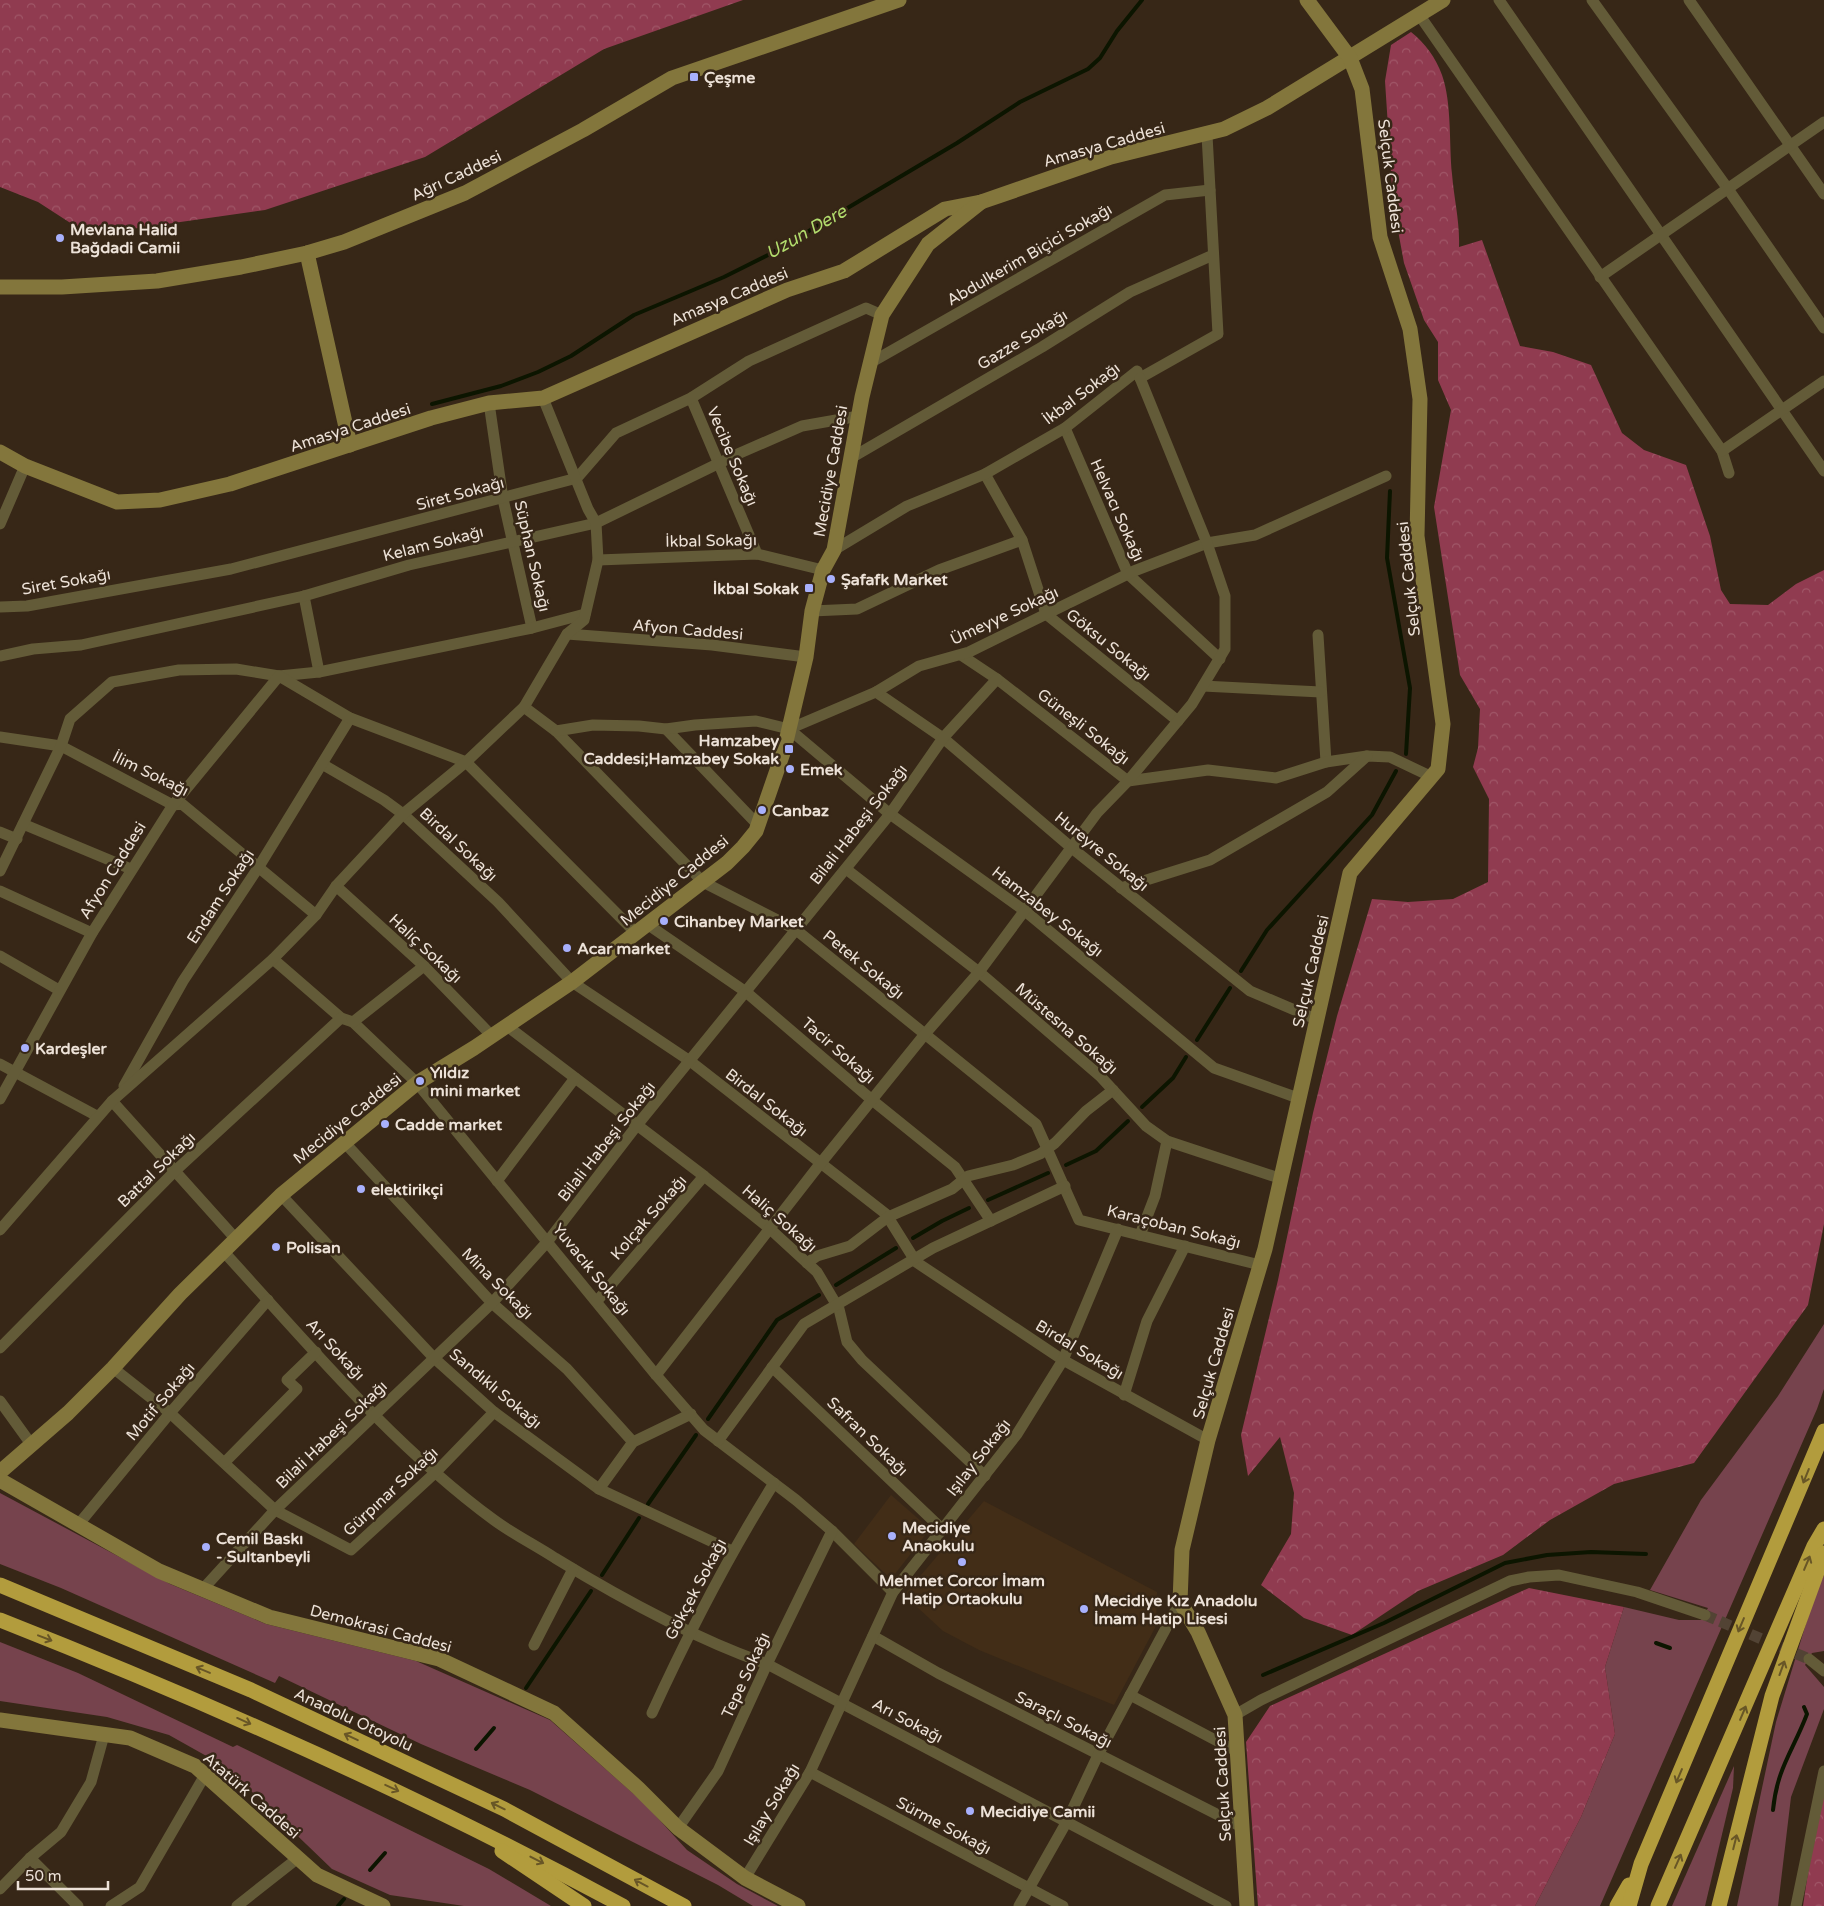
<svg xmlns="http://www.w3.org/2000/svg" width="1824" height="1906" font-family="'Varela Round',sans-serif">
<defs>
<pattern id="forest-crowns" width="20" height="18" patternUnits="userSpaceOnUse" patternTransform="scale(1.25)"><rect width="20" height="18" fill="#903b50"/><path d="M2 6a3 3 0 1 1 6 0M12 15a3 3 0 1 1 6 0" fill="none" stroke="#a05768"/></pattern>
</defs>
<rect width="100%" height="100%" fill="#372717"/>
<g fill="#422d17">
<path d="M891 1495 930 1529 891 1579 854 1544Z"/>
<path d="M984 1501 1157 1592 1156 1626 1114 1705 979 1650 943 1631 904 1595Z"/>
</g>
<g fill="#76434d">
<path d="M1824 1324V1389L1817 1409 1600 1906H1535L1581 1817 1615 1734 1605 1667 1624 1607 1679 1620H1701L1708 1608 1650 1590 1701 1500 1778 1396Z"/>
<path d="M0 1493 170 1584 266 1624 416 1661 550 1720 644 1803 687 1850 737 1884 778 1906H753L718 1885 530 1790 421 1744 279 1676 275 1683 61 1588 0 1564Z"/>
<path d="M1824 1575V1651L1812 1653 1805 1665 1824 1687V1709L1791 1797 1778 1906H1737L1776 1722 1815 1594Z"/>
<path d="M0 1642 78 1673 233 1747 237 1745 489 1869 551 1906H464L390 1895 332 1869 226 1767 169 1735 107 1717 0 1701Z"/>
<path d="M1734 1766 1733 1788 1705 1906H1672Z"/>
</g>
<g fill="url(#forest-crowns)">
<path d="M0 0H743L604 49 425 157 265 210 89 235 38 202 0 187Z"/>
<path d="M1411 32C1425 43 1436 58 1442 75 1452 103 1449 144 1452 174 1454 199 1460 222 1459 247L1482 240 1520 346 1553 352 1591 365 1622 433 1644 450 1686 465 1710 536 1721 590 1730 604 1768 605 1796 584 1824 570V1224L1808 1305 1694 1463 1614 1484 1550 1520 1503 1555 1418 1591 1352 1635 1304 1618 1261 1585 1291 1534 1294 1493 1280 1437 1248 1476 1241 1435 1278 1280 1313 1113 1337 1016 1372 899 1408 902 1453 899 1488 882 1489 799 1473 767 1478 748 1480 709 1460 675 1434 507 1451 410 1438 380V342L1424 320 1404 263 1393 203 1385 81 1391 45Z"/>
<path d="M1529 1588 1624 1607 1605 1667 1615 1734 1581 1817 1535 1906H1258L1246 1742 1270 1706Z"/>
<path d="M1824 1794V1906H1803L1816 1818Z"/>
</g>
<g fill="none" stroke-linecap="round" stroke-linejoin="round">
<g stroke="#0c1500" stroke-width="4">
<path d="M432 404 501 386 538 372 571 356 634 315 724 277 770 254 957 143 1020 102 1088 69 1100 58 1117 31 1142 0"/>
<path d="M1390 491 1387 558 1410 688 1406 754"/>
<path d="M1241 971 1267 930 1372 815 1396 771"/>
<path d="M1197 1040 1230 988"/>
<path d="M1142 1107 1173 1078 1186 1057"/>
<path d="M1066 1165 1096 1151 1128 1121"/>
<path d="M988 1200 1048 1173"/>
<path d="M913 1238 942 1221 969 1208"/>
<path d="M836 1285 896 1248"/>
<path d="M708 1419 777 1320 819 1295"/>
<path d="M648 1504 696 1435"/>
<path d="M602 1575 639 1518"/>
<path d="M1656 1643 1670 1648"/>
<path d="M1263 1675 1384 1623 1505 1563 1547 1555 1591 1552 1646 1554"/>
<path d="M526 1688 591 1591"/>
<path d="M476 1749 494 1728"/>
<path d="M1773 1810C1777 1768 1793 1751 1807 1714L1804 1707"/>
<path d="M370 1870 385 1853"/>
<path d="M338 1906 344 1899"/>
</g>
<path stroke="#524334" stroke-width="11" stroke-dasharray="11 5.5" stroke-linecap="butt" d="M1705 1615 1809 1659"/>
<g stroke="#635b38" stroke-width="11">
<path d="M1499 0 1824 471"/>
<path d="M1592 0 1728 189 1824 328"/>
<path d="M1689 0 1824 194"/>
<path d="M1420 16 1722 451 1729 473"/>
<path d="M1600 277 1824 122"/>
<path d="M870 363 1165 195 1210 190"/>
<path d="M691 398 757 554"/>
<path d="M489 403 503 499 532 628"/>
<path d="M1065 428 1128 574 1220 659"/>
<path d="M1722 451 1824 381"/>
<path d="M851 458 1042 347 1130 292 1213 255"/>
<path d="M985 474 1022 540 1046 614 1178 721"/>
<path d="M0 524 25 466"/>
<path d="M834 550 907 506 985 474 1065 428 1137 371 1140 378 1218 334 1207 135"/>
<path d="M598 560 757 554 823 570"/>
<path d="M304 596 319 672"/>
<path d="M0 607 27 606 231 569 577 478 616 433 691 398 749 361 866 308 882 315"/>
<path d="M812 611 857 609 939 570 1022 540"/>
<path d="M567 634 712 645 806 657"/>
<path d="M1318 635 1326 762"/>
<path d="M961 655 997 679 1128 781 1208 770 1276 778 1326 762 1367 756 1390 757 1432 777"/>
<path d="M0 656 33 649 81 645 304 596 409 565 596 523 740 453 802 426 859 416"/>
<path d="M1203 686 1321 692"/>
<path d="M876 692 943 738 1073 849 1250 991 1318 1020"/>
<path d="M524 707 556 731 703 882 795 929 1036 1124 1079 1220 1260 1265"/>
<path d="M666 729 758 825"/>
<path d="M789 729 876 692 919 666 969 652 1134 571 1207 543 1255 535 1386 476"/>
<path d="M556 731 593 725 639 726 666 729 695 725 756 721 789 729 890 814 1025 911 1214 1068 1298 1098"/>
<path d="M0 737 61 746 173 805 182 804 316 915"/>
<path d="M322 764 384 800 403 814 498 902 572 982 690 1061 886 1214 916 1262 1063 1360 1208 1440"/>
<path d="M23 824 131 869"/>
<path d="M0 832 17 839"/>
<path d="M846 869 979 972 1100 1076 1146 1126 1167 1141 1282 1179"/>
<path d="M0 871 61 746 70 719 112 682 179 670 236 669 279 676 319 672 532 628 585 614"/>
<path d="M336 886 424 966 492 1036"/>
<path d="M1121 888 1210 860 1327 792 1367 756"/>
<path d="M0 891 92 933"/>
<path d="M647 924 746 992 872 1100 955 1167 991 1221"/>
<path d="M0 956 59 990"/>
<path d="M273 959 341 1018 353 1022 417 1083 656 1375 704 1430 796 1500 832 1531 893 1592"/>
<path d="M353 1022 424 966"/>
<path d="M507 1026 704 1176 769 1228 817 1272 839 1309 847 1342 862 1360 985 1476"/>
<path d="M0 1064 97 1116"/>
<path d="M124 1086 183 981 258 868 350 718"/>
<path d="M0 1099 92 933 173 805 279 676 350 718 466 762 636 933"/>
<path d="M112 1101 235 1238"/>
<path d="M345 1143 492 1303 567 1369 633 1442"/>
<path d="M497 1181 575 1078"/>
<path d="M281 1195 434 1358 494 1412 599 1489 732 1551"/>
<path d="M0 1230 112 1101 273 959 316 915 336 886 403 814 466 762 524 707 567 634 584 620 598 560 596 523 588 509 543 398"/>
<path d="M1140 1235 1155 1196 1167 1141"/>
<path d="M224 1252C309 1345 392 1445 494 1520 513 1534 535 1545 555 1558 622 1599 693 1638 767 1664L1226 1906"/>
<path d="M807 1263 817 1256 850 1246 888 1217 952 1189 968 1176 1013 1165 1040 1154 1055 1143 1086 1111 1113 1090"/>
<path d="M597 1301 704 1176"/>
<path d="M0 1348 175 1171 341 1018"/>
<path d="M772 1367 942 1529"/>
<path d="M113 1368 170 1413 275 1510 351 1550 436 1472 494 1412"/>
<path d="M656 1375 820 1164 925 1034 979 972 1097 813 1128 781 1192 704 1225 649V596L1207 543 1140 378"/>
<path d="M1124 1395 1147 1321 1185 1246"/>
<path d="M0 1401 31 1444"/>
<path d="M718 1441 804 1324 933 1248 1065 1186"/>
<path d="M225 1462 297 1389 287 1380 316 1352"/>
<path d="M599 1489 633 1442 691 1414"/>
<path d="M78 1525 170 1413 268 1300"/>
<path d="M203 1589 275 1510 492 1303 548 1241 638 1124 890 814 943 738 997 679"/>
<path d="M873 1636 938 1673 1242 1827"/>
<path d="M534 1645 573 1569"/>
<path d="M1809 1659 1824 1671"/>
<path d="M1130 1695 1238 1752"/>
<path d="M652 1713C689 1632 726 1560 774 1483"/>
<path d="M1235 1715 1261 1700 1510 1581 1529 1577 1559 1575 1637 1592 1705 1615"/>
<path d="M810 1772 1063 1906"/>
<path d="M678 1828 718 1771 767 1664 832 1531"/>
<path d="M30 1858 78 1906"/>
<path d="M745 1878 810 1772 893 1592 1017 1434 1063 1360 1118 1229"/>
<path d="M0 1889 30 1858 61 1832 91 1782 104 1735"/>
<path d="M111 1906 140 1887 205 1775"/>
<path d="M237 1906 298 1858"/>
<path d="M1019 1906 1066 1823 1098 1755 1180 1602"/>
<path d="M1796 1906 1824 1771"/>
</g>
<g stroke="#83763c" stroke-width="15">
<path d="M307 253 350 445"/>
<path d="M0 287H62L157 281 241 267 307 253 344 242 465 193 583 130 672 78 899 0"/>
<path d="M0 452 25 466 117 502 160 500 230 484 431 418 489 403 543 398 787 290 844 271 945 209 981 202 1111 157 1224 129 1267 108 1443 0"/>
<path d="M0 1472 68 1413 113 1368 180 1294 281 1195 417 1083 474 1048 572 982 727 863 743 847 756 831 784 750 806 657 812 611 823 570 834 550 862 397 882 315 928 244 981 202"/>
<path d="M0 1480 159 1571 269 1617 439 1659 554 1713 638 1788 678 1828 745 1878 798 1906"/>
<path d="M0 1720 130 1738 195 1766 317 1875 383 1906"/>
<path d="M1247 1906 1235 1715 1198 1632 1180 1602 1182 1550 1208 1440 1265 1249 1350 873 1438 769 1443 724 1417 536 1420 399 1410 329 1380 237 1362 89 1350 58 1307 0"/>
</g>
<g stroke="#b29c3d" stroke-width="15">
<path d="M0 1585 251 1690 504 1809 684 1906"/>
<path d="M0 1620C213 1704 421 1797 623 1906"/>
<path d="M502 1851 584 1906"/>
<path d="M1617 1906 1629 1885"/>
<path d="M1629 1906 1641 1864 1824 1431"/>
<path d="M1658 1906 1814 1546 1824 1529"/>
<path d="M1719 1906 1772 1696 1824 1553"/>
</g>
</g>
<defs><path id="oneway-shaft" d="M-6 0H5M1.5-3L5.5 0L1.5 3" fill="none" stroke-width="1.6" stroke-linecap="round" stroke-linejoin="round" transform="scale(1.25)"/></defs>
<g stroke="#685626">
<use href="#oneway-shaft" transform="translate(1806 1476) rotate(112)"/>
<use href="#oneway-shaft" transform="translate(1807 1563) rotate(-67)"/>
<use href="#oneway-shaft" transform="translate(1741 1625) rotate(113)"/>
<use href="#oneway-shaft" transform="translate(45 1638) rotate(21)"/>
<use href="#oneway-shaft" transform="translate(1782 1668) rotate(-70)"/>
<use href="#oneway-shaft" transform="translate(203 1670) rotate(-157)"/>
<use href="#oneway-shaft" transform="translate(1743 1713) rotate(-67)"/>
<use href="#oneway-shaft" transform="translate(244 1721) rotate(24)"/>
<use href="#oneway-shaft" transform="translate(351 1737) rotate(-155)"/>
<use href="#oneway-shaft" transform="translate(1679 1776) rotate(113)"/>
<use href="#oneway-shaft" transform="translate(392 1788) rotate(25)"/>
<use href="#oneway-shaft" transform="translate(498 1806) rotate(-154)"/>
<use href="#oneway-shaft" transform="translate(1735 1842) rotate(-76)"/>
<use href="#oneway-shaft" transform="translate(537 1860) rotate(27)"/>
<use href="#oneway-shaft" transform="translate(1678 1861) rotate(-66)"/>
<use href="#oneway-shaft" transform="translate(641 1883) rotate(-152)"/>
</g>
<g fill="#a8b0fc" stroke="#372717" stroke-width="2">
<rect x="689" y="72" width="10" height="10" rx="2.5"/>
<circle cx="60" cy="238" r="5"/>
<circle cx="831" cy="579" r="5"/>
<rect x="804" y="583" width="10" height="10" rx="2.5"/>
<rect x="784" y="744" width="10" height="10" rx="2.5"/>
<circle cx="790" cy="769" r="5"/>
<circle cx="762" cy="810" r="5"/>
<circle cx="664" cy="921" r="5"/>
<circle cx="567" cy="948" r="5"/>
<circle cx="25" cy="1048" r="5"/>
<circle cx="420" cy="1081" r="5"/>
<circle cx="385" cy="1124" r="5"/>
<circle cx="361" cy="1189" r="5"/>
<circle cx="276" cy="1247" r="5"/>
<circle cx="892" cy="1536" r="5"/>
<circle cx="206" cy="1547" r="5"/>
<circle cx="962" cy="1562" r="5"/>
<circle cx="1084" cy="1609" r="5"/>
<circle cx="970" cy="1811" r="5"/>
</g>
<g text-anchor="middle" stroke-width="5" stroke-linejoin="round" paint-order="stroke">
<g font-size="16" font-weight="bold" fill="#ede2d8" stroke="#372717" text-anchor="start">
<text x="704" y="83">Çeşme</text>
<text x="70" y="235">Mevlana Halid<tspan x="70" dy="18">Bağdadi Camii</tspan></text>
<text x="841" y="585">Şafafk Market</text>
<text x="799" y="594" text-anchor="end">İkbal Sokak</text>
<text x="779" y="746" text-anchor="end">Hamzabey<tspan x="779" dy="18">Caddesi;Hamzabey Sokak</tspan></text>
<text x="800" y="775">Emek</text>
<text x="772" y="816">Canbaz</text>
<text x="674" y="927">Cihanbey Market</text>
<text x="577" y="954">Acar market</text>
<text x="35" y="1054">Kardeşler</text>
<text x="430" y="1078">Yıldız<tspan x="430" dy="18">mini market</tspan></text>
<text x="395" y="1130">Cadde market</text>
<text x="371" y="1195">elektirikçi</text>
<text x="286" y="1253">Polisan</text>
<text x="902" y="1533">Mecidiye<tspan x="902" dy="18">Anaokulu</tspan></text>
<text x="216" y="1544">Cemil Baskı<tspan x="216" dy="18">- Sultanbeyli</tspan></text>
<text x="962" y="1586" text-anchor="middle">Mehmet Corcor İmam<tspan x="962" dy="18">Hatip Ortaokulu</tspan></text>
<text x="1094" y="1606">Mecidiye Kız Anadolu<tspan x="1094" dy="18">İmam Hatip Lisesi</tspan></text>
<text x="980" y="1817">Mecidiye Camii</text>
</g>
<g font-size="16" fill="#ede2d8" stroke="#372717">
<text transform="translate(1104 144) rotate(-16)" y="6">Amasya Caddesi</text>
<text transform="translate(456 175) rotate(-25)" y="6">Ağrı Caddesi</text>
<text transform="translate(1391 176) rotate(83)" y="6">Selçuk Caddesi</text>
<text transform="translate(1029 254) rotate(-30)" y="6">Abdulkerim Biçici Sokağı</text>
<text transform="translate(729 296) rotate(-23)" y="6">Amasya Caddesi</text>
<text transform="translate(1022 339) rotate(-31)" y="6">Gazze Sokağı</text>
<text transform="translate(1081 393) rotate(-37)" y="6">İkbal Sokağı</text>
<text transform="translate(350 427) rotate(-18)" y="6">Amasya Caddesi</text>
<text transform="translate(733 456) rotate(67)" y="6">Vecibe Sokağı</text>
<text transform="translate(830 471) rotate(-80)" y="6">Mecidiye Caddesi</text>
<text transform="translate(460 493) rotate(-15)" y="6">Siret Sokağı</text>
<text transform="translate(1118 510) rotate(66)" y="6">Helvacı Sokağı</text>
<text transform="translate(711 540) rotate(-1)" y="6">İkbal Sokağı</text>
<text transform="translate(433 543) rotate(-14)" y="6">Kelam Sokağı</text>
<text transform="translate(533 556) rotate(77)" y="6">Süphan Sokağı</text>
<text transform="translate(1408 579) rotate(-96)" y="6">Selçuk Caddesi</text>
<text transform="translate(66 581) rotate(-10)" y="6">Siret Sokağı</text>
<text transform="translate(1004 615) rotate(-25)" y="6">Ümeyye Sokağı</text>
<text transform="translate(688 629) rotate(5)" y="6">Afyon Caddesi</text>
<text transform="translate(1109 644) rotate(39)" y="6">Göksu Sokağı</text>
<text transform="translate(1084 726) rotate(38)" y="6">Güneşli Sokağı</text>
<text transform="translate(151 773) rotate(26)" y="6">İlim Sokağı</text>
<text transform="translate(858 824) rotate(-52)" y="6">Bilali Habeşi Sokağı</text>
<text transform="translate(459 844) rotate(43)" y="6">Birdal Sokağı</text>
<text transform="translate(1102 851) rotate(39)" y="6">Hureyre Sokağı</text>
<text transform="translate(112 870) rotate(-58)" y="6">Afyon Caddesi</text>
<text transform="translate(674 880) rotate(-39)" y="6">Mecidiye Caddesi</text>
<text transform="translate(220 896) rotate(-57)" y="6">Endam Sokağı</text>
<text transform="translate(1048 911) rotate(38)" y="6">Hamzabey Sokağı</text>
<text transform="translate(426 948) rotate(43)" y="6">Haliç Sokağı</text>
<text transform="translate(864 964) rotate(39)" y="6">Petek Sokağı</text>
<text transform="translate(1310 971) rotate(-77)" y="6">Selçuk Caddesi</text>
<text transform="translate(1067 1028) rotate(41)" y="6">Müstesna Sokağı</text>
<text transform="translate(839 1050) rotate(41)" y="6">Tacir Sokağı</text>
<text transform="translate(767 1102) rotate(38)" y="6">Birdal Sokağı</text>
<text transform="translate(347 1118) rotate(-39)" y="6">Mecidiye Caddesi</text>
<text transform="translate(606 1141) rotate(-52)" y="6">Bilali Habeşi Sokağı</text>
<text transform="translate(156 1169) rotate(-44)" y="6">Battal Sokağı</text>
<text transform="translate(648 1217) rotate(-49)" y="6">Kolçak Sokağı</text>
<text transform="translate(780 1218) rotate(41)" y="6">Haliç Sokağı</text>
<text transform="translate(1174 1226) rotate(14)" y="6">Karaçoban Sokağı</text>
<text transform="translate(592 1269) rotate(51)" y="6">Yuvacık Sokağı</text>
<text transform="translate(498 1283) rotate(45)" y="6">Mina Sokağı</text>
<text transform="translate(336 1349) rotate(47)" y="6">Arı Sokağı</text>
<text transform="translate(1080 1349) rotate(31)" y="6">Birdal Sokağı</text>
<text transform="translate(1213 1363) rotate(-74)" y="6">Selçuk Caddesi</text>
<text transform="translate(496 1388) rotate(40)" y="6">Sandıklı Sokağı</text>
<text transform="translate(160 1401) rotate(-50)" y="6">Motif Sokağı</text>
<text transform="translate(331 1434) rotate(-44)" y="6">Bilali Habeşi Sokağı</text>
<text transform="translate(868 1436) rotate(44)" y="6">Safran Sokağı</text>
<text transform="translate(978 1457) rotate(-52)" y="6">Işılay Sokağı</text>
<text transform="translate(390 1491) rotate(-43)" y="6">Gürpınar Sokağı</text>
<text transform="translate(695 1589) rotate(-62)" y="6">Gökçek Sokağı</text>
<text transform="translate(381 1628) rotate(15)" y="6">Demokrasi Caddesi</text>
<text transform="translate(745 1675) rotate(-65)" y="6">Tepe Sokağı</text>
<text transform="translate(354 1719) rotate(25)" y="6">Anadolu Otoyolu</text>
<text transform="translate(1064 1719) rotate(27)" y="6">Saraçlı Sokağı</text>
<text transform="translate(908 1720) rotate(28)" y="6">Arı Sokağı</text>
<text transform="translate(1222 1784) rotate(-93)" y="6">Selçuk Caddesi</text>
<text transform="translate(252 1795) rotate(41)" y="6">Atatürk Caddesi</text>
<text transform="translate(771 1804) rotate(-59)" y="6">Işılay Sokağı</text>
<text transform="translate(944 1825) rotate(28)" y="6">Sürme Sokağı</text>
</g>
<g font-size="18" font-style="italic" fill="#b2dc6d" stroke="#372717">
<text transform="translate(806 232) rotate(-30)" y="6">Uzun Dere</text>
</g>
</g>
<path d="M18 1881v8h90v-8" fill="none" stroke="#ede2d8" stroke-width="2.5"/>
<text x="25" y="1881" font-size="15" fill="#ede2d8" stroke="#372717" stroke-width="4" paint-order="stroke">50 m</text>
</svg>
